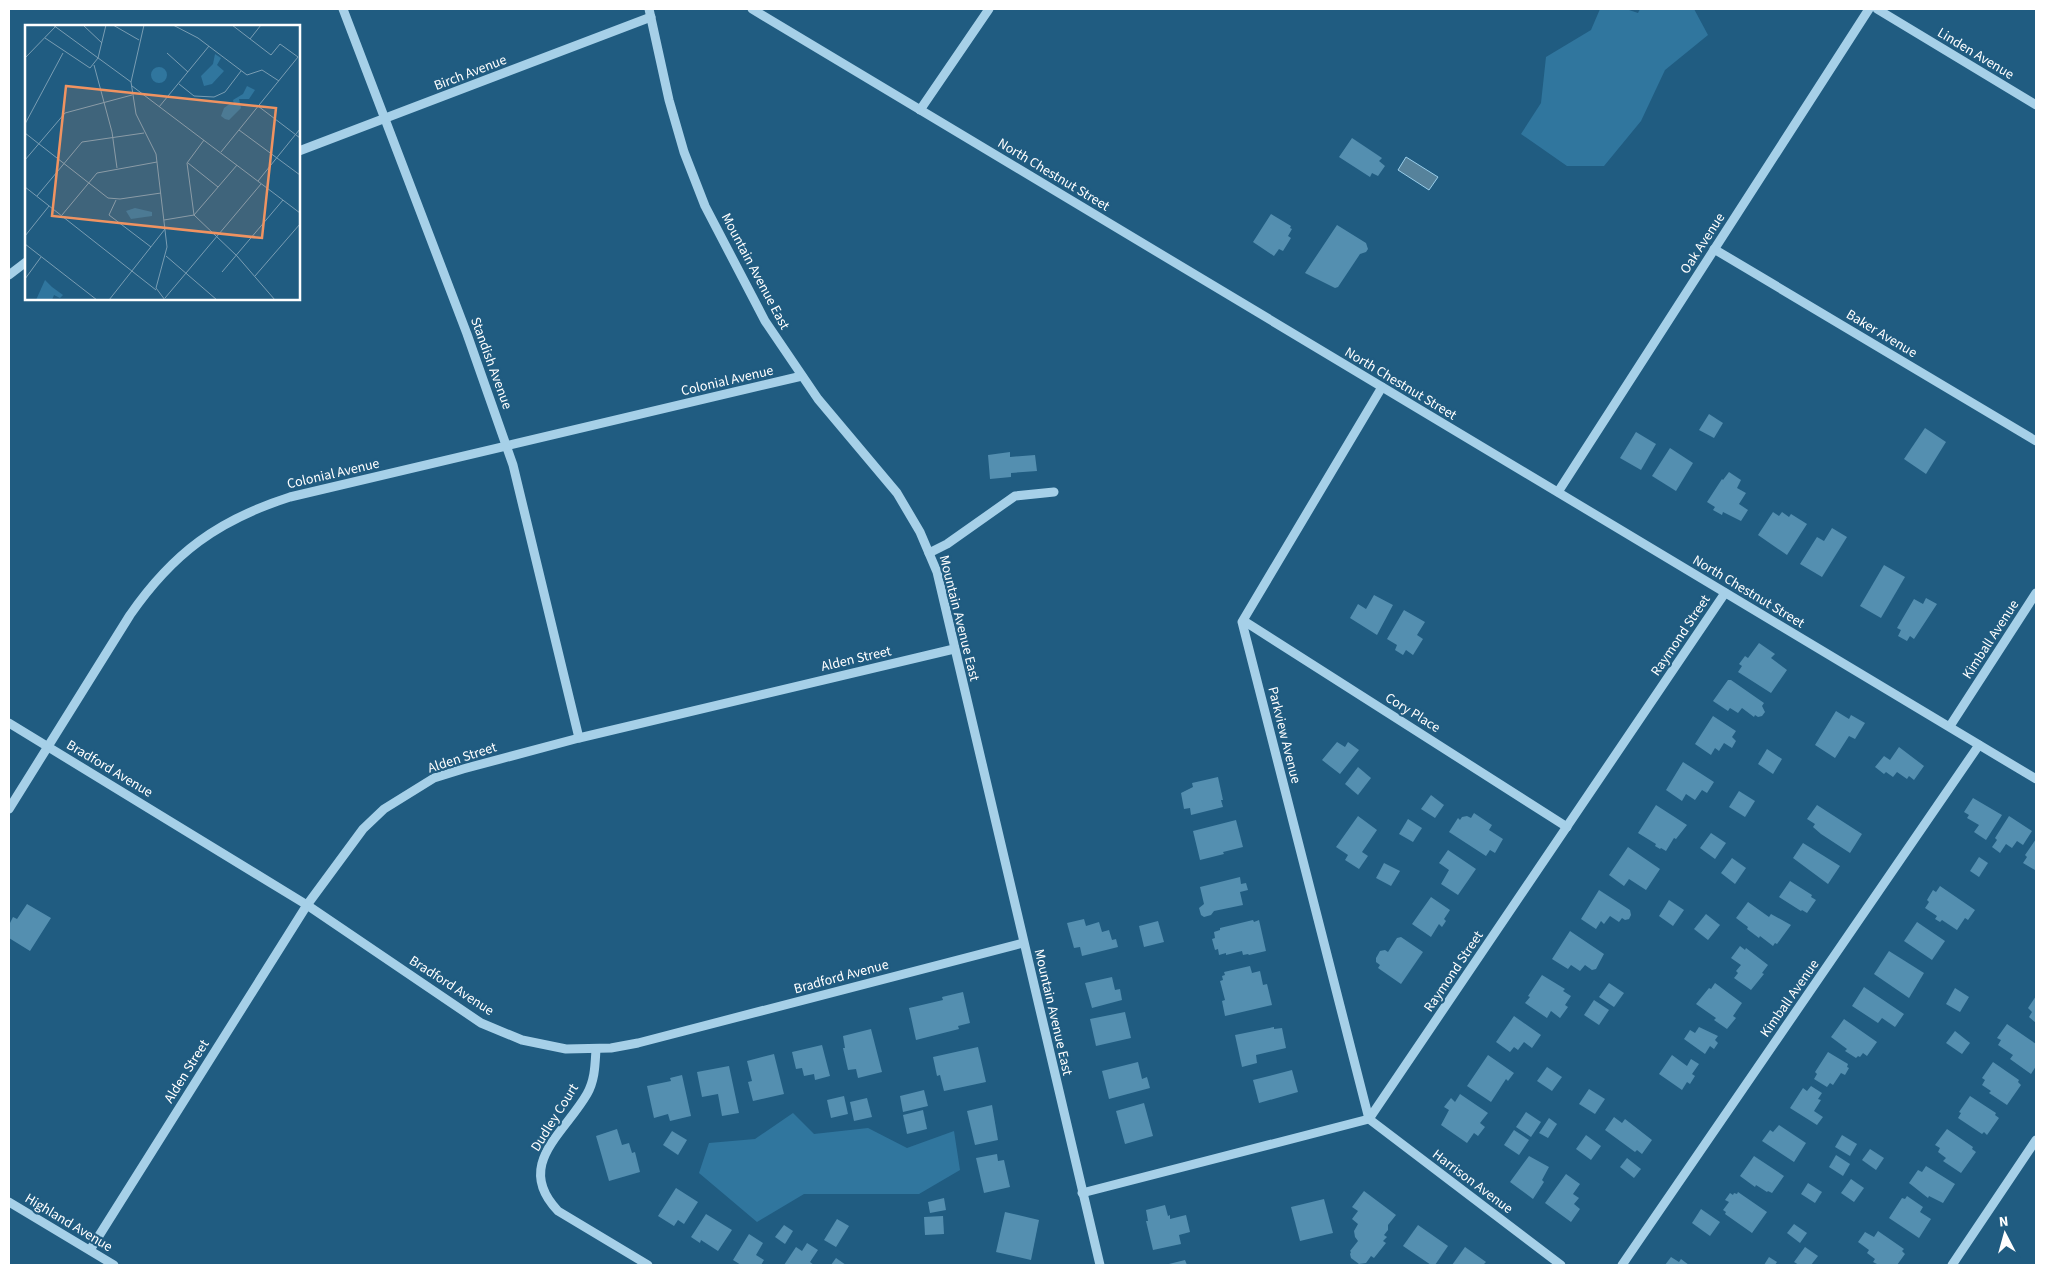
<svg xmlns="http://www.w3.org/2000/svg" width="2045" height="1274" font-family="'Source Sans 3',sans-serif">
<rect width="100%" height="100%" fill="#205c81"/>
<g fill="#30769e">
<path d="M1600 9H1626L1638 13 1640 9H1694L1708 35 1665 70 1641 121 1604 166H1567L1521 134 1541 103 1546 57 1591 30Z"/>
<path d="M793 1113 814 1134 868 1128 907 1148 954 1131 960 1170 919 1194H804L757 1222 699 1173 709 1143 755 1139Z"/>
</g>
<path fill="#56829b" stroke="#9aceea" d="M1406 157 1438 177 1429 190 1398 170Z"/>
<g fill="#548fb0">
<path d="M1352 138 1382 158 1379 161 1385 166 1378 176 1372 173 1370 177 1339 157Z"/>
<path d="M1271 214 1291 226 1290 228 1292 229 1288 236 1291 238 1283 251 1279 249 1274 256 1253 242Z"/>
<path d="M1337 225 1366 243 1368 249 1366 252 1360 254 1338 287 1335 288 1305 273Z"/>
<path d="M1709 414 1723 423 1714 438 1699 430Z"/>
<path d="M1925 428 1946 442 1926 474 1904 459Z"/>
<path d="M1636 432 1656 444 1641 470 1620 458Z"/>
<path d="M1670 448 1693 463 1676 491 1652 476Z"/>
<path d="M1010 452V457L1035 455 1037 471 1011 473V477L990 479 988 455Z"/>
<path d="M1729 472 1741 480 1737 488 1746 493 1739 504 1748 510 1741 521 1723 512 1722 515 1713 510 1715 507 1707 502 1722 479 1723 480Z"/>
<path d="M1773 512 1779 516 1782 512 1789 517 1791 514 1807 524 1787 555 1758 535Z"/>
<path d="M1832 528 1847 537 1822 577 1800 564 1817 537 1824 541Z"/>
<path d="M1884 565 1905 577 1881 618 1860 606Z"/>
<path d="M1374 595 1393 605 1377 635 1350 618 1358 604 1366 609Z"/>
<path d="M1926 598 1937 604 1914 639 1910 636 1907 641 1898 636 1901 630 1897 628 1914 599 1923 604Z"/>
<path d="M1404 610 1425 622 1417 635 1423 639 1413 655 1406 650 1403 655 1395 650 1397 645 1387 639Z"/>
<path d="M1759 643 1775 654 1771 658 1787 670 1771 693 1738 672 1742 666 1739 664 1745 656 1748 658Z"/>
<path d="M1728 680H1731L1764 703 1762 706 1765 712 1762 716 1758 717 1755 715 1754 717 1742 708 1738 713 1730 708 1728 711 1713 701Z"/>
<path d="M1836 711 1849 719 1851 715 1865 723 1855 739 1849 736 1835 758 1815 745Z"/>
<path d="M1713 716 1736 731 1732 737 1736 741 1732 748 1724 743 1719 751 1715 748 1711 755 1695 744Z"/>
<path d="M1337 742 1345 747 1348 742 1359 750 1340 774 1322 760Z"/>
<path d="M1899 747 1924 766 1914 780 1909 776 1907 779 1897 772 1893 777 1886 772 1884 774 1875 767 1884 756 1890 760Z"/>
<path d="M1767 749 1782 759 1773 774 1758 764Z"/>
<path d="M1683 762 1714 782 1707 793 1702 790 1695 800 1686 794 1682 801 1666 790Z"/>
<path d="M1358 767 1371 778 1358 795 1345 784Z"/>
<path d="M1218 777 1223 800H1221L1223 807 1191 815 1190 808 1184 809 1181 793 1193 787 1192 783Z"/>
<path d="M1739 791 1755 801 1745 817 1729 807Z"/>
<path d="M1431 795 1444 805 1435 818 1421 809Z"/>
<path d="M1973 798 2002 815 1986 840 1974 832 1979 825 1967 818 1969 815 1964 812Z"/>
<path d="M1656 805 1687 825 1676 839 1674 838 1666 851 1661 848 1660 849 1655 846 1656 844 1638 833Z"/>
<path d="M1817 805 1862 834 1850 853 1821 834 1813 827 1815 824 1807 819Z"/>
<path d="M1474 813 1492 825 1489 830 1503 839 1495 853 1490 850 1486 856 1449 832 1458 818 1460 820 1462 817 1467 816 1471 818Z"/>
<path d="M1358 816 1377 830 1362 852 1368 856 1359 869 1345 860 1348 855 1336 847Z"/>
<path d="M2009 816 2032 831 2023 845 2017 841 2012 848 2006 844 2000 853 1992 847 1997 840 1995 838Z"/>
<path d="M1408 819 1422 828 1413 842 1399 834Z"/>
<path d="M1236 820 1243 847 1223 852 1224 854 1200 860 1193 831Z"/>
<path d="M1711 833 1726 843 1715 859 1700 848Z"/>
<path d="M2036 839V868L2035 870 2023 863 2027 857 2025 855Z"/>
<path d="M1803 843 1840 866 1828 884 1793 858Z"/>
<path d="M1628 847 1660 869 1646 890 1629 879 1624 886 1609 875Z"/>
<path d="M1448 850 1476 869 1458 895 1441 884 1449 870 1439 863Z"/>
<path d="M1979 857 1988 863 1979 877 1970 871Z"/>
<path d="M1732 858 1746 868 1735 884 1721 873Z"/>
<path d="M1384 863 1400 871 1391 886 1376 878Z"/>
<path d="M1240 877 1241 884 1246 883 1248 890 1240 892 1243 905 1214 911 1211 915 1204 917 1201 915 1199 908 1204 904 1200 887Z"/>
<path d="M1790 881 1812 895 1811 897 1816 900 1807 913 1802 910 1801 911 1779 897Z"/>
<path d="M1940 886 1975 910 1968 920 1965 918 1957 930 1942 920 1940 922 1935 919 1937 916 1925 908 1929 902 1927 900 1933 890 1936 892Z"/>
<path d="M1599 890 1630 910 1631 915 1629 919 1625 920 1622 918 1619 922 1610 916 1604 924 1601 921 1596 929 1581 919Z"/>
<path d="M1431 897 1450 910 1444 919 1446 921 1442 927 1439 924 1431 937 1412 924Z"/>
<path d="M1669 900 1684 910 1673 926 1659 916Z"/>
<path d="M1748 902 1769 917 1771 914 1791 925 1777 944 1775 943 1773 946 1760 936 1759 938 1747 929 1748 927 1736 918Z"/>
<path d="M27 904 51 918 30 951 9 938V925L13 917 17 919Z"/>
<path d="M1706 914 1720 925 1708 940 1694 929Z"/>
<path d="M1084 919 1086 926 1099 922 1102 932 1109 930 1112 940 1116 939 1118 947 1082 956 1080 947 1074 948 1067 923Z"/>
<path d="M1253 920 1254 922 1259 920 1266 951 1249 955 1248 954 1243 955 1242 951 1226 955V953L1219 955 1218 949 1215 950 1212 939 1215 938 1214 932 1220 930V928Z"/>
<path d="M1158 921 1164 942 1144 947 1139 926Z"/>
<path d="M1917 922 1945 941 1932 960 1904 941Z"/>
<path d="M1570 931 1604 954 1596 969 1592 970 1585 965 1580 971 1571 965 1568 969 1552 959Z"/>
<path d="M1401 937 1423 952 1401 984 1378 968 1380 965 1376 962V958L1380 951 1385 950 1388 952 1397 938Z"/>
<path d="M1740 946 1745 950 1746 948 1768 965 1762 973 1764 974 1751 990 1734 978 1738 973 1736 971 1741 965 1731 958Z"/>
<path d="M1889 951 1924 973 1909 998 1874 974Z"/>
<path d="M1250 966 1252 973 1260 971 1263 985 1267 984 1272 1005 1225 1016 1222 1001 1225 1000 1220 981 1223 980 1222 976 1225 975 1224 972Z"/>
<path d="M1542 975 1565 989 1563 991 1571 996 1565 1005 1568 1007 1560 1018 1551 1011 1547 1018 1525 1003 1530 997 1528 996Z"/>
<path d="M1112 977 1115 990 1120 989 1122 1000 1092 1008 1085 983Z"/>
<path d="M1609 983 1624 993 1614 1007 1599 997Z"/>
<path d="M1715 983 1742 1003 1733 1016 1736 1018 1727 1029 1714 1020 1716 1018 1696 1004 1709 988 1711 989Z"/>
<path d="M1864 987 1904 1014 1895 1027 1882 1018 1878 1023 1852 1006Z"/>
<path d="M1955 988 1969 997 1960 1012 1946 1004Z"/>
<path d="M963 992 970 1023 958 1026 959 1029 916 1040 909 1008 943 1000 942 997Z"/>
<path d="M2036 996V1023L2029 1017 2032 1012 2028 1008Z"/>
<path d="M1594 1000 1609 1010 1599 1025 1584 1015Z"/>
<path d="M1125 1012 1131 1038 1096 1046 1090 1019Z"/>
<path d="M1514 1016 1541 1035 1532 1048 1524 1042 1518 1050 1514 1047 1510 1052 1496 1042Z"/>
<path d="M1844 1019 1877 1042 1867 1056 1863 1053 1860 1057 1858 1056 1856 1058 1845 1051 1847 1049 1831 1037Z"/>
<path d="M2007 1024 2036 1044V1066L2031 1074 2010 1059 2013 1055 1998 1045 2001 1040 1997 1038Z"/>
<path d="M1274 1027V1029L1282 1028 1286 1048 1256 1055 1257 1063 1242 1067 1235 1035Z"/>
<path d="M1699 1027 1718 1036 1715 1040 1718 1043 1714 1049 1710 1046 1705 1054 1684 1039 1690 1030 1695 1033Z"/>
<path d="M871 1029 882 1072 858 1078 856 1069 848 1070 843 1048H845L843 1036Z"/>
<path d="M1955 1031 1970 1043 1962 1054 1946 1043Z"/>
<path d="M822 1045 830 1076 815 1080 814 1074 804 1076 802 1068 796 1069 792 1052Z"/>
<path d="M978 1047 986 1082 944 1091 940 1075 937 1076 933 1057Z"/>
<path d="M1828 1052 1848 1064 1847 1067 1849 1068 1845 1075 1841 1073 1833 1085 1830 1083 1827 1087 1814 1079 1817 1074 1815 1072Z"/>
<path d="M774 1054 784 1094 753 1101 748 1082 752 1081 747 1061Z"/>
<path d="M1488 1055 1514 1073 1508 1081 1506 1079 1491 1102 1467 1086Z"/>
<path d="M1672 1055 1687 1066 1691 1059 1699 1064 1692 1074 1695 1076 1690 1084 1687 1082 1682 1090 1659 1074Z"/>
<path d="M1138 1062 1142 1079 1147 1077 1150 1088 1109 1099 1102 1071Z"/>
<path d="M1993 1062 2019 1080 2018 1082 2021 1085 2007 1105 1989 1093 1991 1091 1982 1085 1985 1080 1982 1078Z"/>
<path d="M729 1066 739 1113 722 1116 718 1094 702 1097 697 1072Z"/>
<path d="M1547 1067 1562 1077 1552 1091 1537 1081Z"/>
<path d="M1292 1070 1298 1092 1259 1103 1253 1080Z"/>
<path d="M682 1075 691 1116 670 1121 668 1114 654 1118 647 1086 671 1081 670 1078Z"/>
<path d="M1811 1086 1822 1093 1818 1099 1821 1100 1814 1111 1823 1117 1817 1125 1790 1108 1803 1088 1807 1091Z"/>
<path d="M1589 1089 1605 1099 1595 1114 1579 1104Z"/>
<path d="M924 1090 928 1106 903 1112 900 1096Z"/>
<path d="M1460 1094 1488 1113 1480 1123 1485 1127 1478 1136 1474 1133 1467 1143 1441 1125 1449 1110 1444 1107 1451 1098 1455 1102Z"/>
<path d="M844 1096 848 1114 831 1118 827 1100Z"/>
<path d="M1970 1096 1996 1113 1995 1115 1999 1118 1987 1135 1984 1132 1982 1134 1958 1118 1961 1113 1959 1112Z"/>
<path d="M867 1098 872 1117 854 1121 850 1102Z"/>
<path d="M1144 1103 1153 1136 1125 1144 1116 1111Z"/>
<path d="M992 1105 998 1140 975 1145 967 1111Z"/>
<path d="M923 1110 927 1129 907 1134 903 1115Z"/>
<path d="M1526 1112 1541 1122 1531 1137 1516 1127Z"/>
<path d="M1614 1117 1622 1123 1625 1119 1652 1140 1642 1154 1637 1150 1635 1152 1605 1130Z"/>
<path d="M1549 1118 1557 1124 1548 1138 1539 1133Z"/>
<path d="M1779 1125 1806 1143 1794 1162 1762 1141 1770 1130 1773 1132Z"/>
<path d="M617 1129 622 1145 629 1143 632 1153 635 1152 640 1172 609 1181 596 1136Z"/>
<path d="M1947 1129 1973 1147 1972 1149 1976 1152 1961 1173 1943 1161 1946 1158 1938 1152 1940 1148 1935 1145Z"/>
<path d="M1514 1130 1529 1140 1519 1155 1504 1145Z"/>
<path d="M672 1131 687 1140 678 1155 663 1145Z"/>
<path d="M1586 1135 1601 1146 1591 1160 1576 1149Z"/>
<path d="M1842 1135 1857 1144 1850 1156 1835 1147Z"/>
<path d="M1870 1149 1884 1158 1876 1170 1862 1160Z"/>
<path d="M997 1154 998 1161 1004 1160 1010 1187 984 1193 976 1158Z"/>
<path d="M1836 1155 1850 1164 1843 1176 1829 1167Z"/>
<path d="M1529 1156 1549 1167 1542 1180 1544 1182 1533 1199 1510 1182Z"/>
<path d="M1754 1156 1784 1176 1772 1193 1768 1191 1767 1192 1756 1185 1755 1187 1740 1176Z"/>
<path d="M1627 1158 1641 1169 1634 1178 1620 1167Z"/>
<path d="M1926 1166 1955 1184 1943 1203 1929 1196 1928 1198 1909 1183 1918 1170 1922 1172Z"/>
<path d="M1566 1174 1580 1184 1573 1194 1579 1198 1574 1204 1580 1209 1571 1222 1545 1203Z"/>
<path d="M1851 1179 1864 1188 1854 1202 1841 1193Z"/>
<path d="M1808 1183 1822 1192 1815 1203 1801 1194Z"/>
<path d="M676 1188 698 1202 684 1224 678 1220 674 1226 658 1216Z"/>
<path d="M1364 1191 1396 1215 1388 1225V1230L1384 1235 1387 1237 1383 1241 1386 1243 1374 1258 1371 1256 1366 1263 1359 1264 1351 1258 1350 1254 1351 1252 1350 1251 1358 1241 1355 1237 1354 1231 1358 1224 1352 1219 1358 1211 1352 1207Z"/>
<path d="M1738 1192 1767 1212 1752 1233 1725 1214 1726 1212 1723 1210 1729 1202 1725 1200 1730 1193 1733 1195 1734 1193 1737 1194Z"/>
<path d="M1907 1196 1923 1207 1920 1212 1931 1219 1919 1238 1889 1218 1902 1198 1905 1199Z"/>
<path d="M944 1198 946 1210 930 1213 928 1202Z"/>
<path d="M1324 1199 1333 1233 1300 1241 1291 1207Z"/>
<path d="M1165 1205 1168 1216 1170 1215V1219L1186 1215 1190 1232 1179 1235 1181 1244 1153 1250 1146 1221H1148L1146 1210Z"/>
<path d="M1701 1209 1720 1222 1710 1236 1692 1223Z"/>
<path d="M1005 1212 1039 1220 1031 1260 996 1252Z"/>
<path d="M706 1214 732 1230 718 1251 701 1240 700 1243 691 1237Z"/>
<path d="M943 1216 944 1234 925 1235 924 1217Z"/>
<path d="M837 1219 849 1226 836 1247 824 1240Z"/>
<path d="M1794 1224 1807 1233 1800 1243 1787 1233Z"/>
<path d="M784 1225 793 1231 785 1244 775 1237Z"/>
<path d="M1418 1225 1448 1246 1435 1265H1431L1403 1246Z"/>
<path d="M1878 1231 1904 1249 1902 1251 1905 1254 1897 1265H1879L1873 1262 1875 1259 1867 1253 1869 1250 1858 1242 1865 1232 1874 1237Z"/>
<path d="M749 1234 763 1243 756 1255 764 1260 761 1265H741L733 1260Z"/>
<path d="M807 1243 818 1250 810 1262 814 1265H784L796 1247 802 1251Z"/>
<path d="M1465 1247 1486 1262 1483 1265H1452Z"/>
<path d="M1805 1247 1818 1256 1811 1265H1799L1794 1262Z"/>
<path d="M1671 1257 1679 1262 1681 1259 1689 1265H1665Z"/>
<path d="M1769 1257 1777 1262 1775 1265H1764Z"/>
<path d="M836 1258 846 1265H831Z"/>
<path d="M1185 1260 1187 1265H1165Z"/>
</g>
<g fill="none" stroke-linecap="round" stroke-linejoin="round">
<g stroke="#a6d0e8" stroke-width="9">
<path d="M343 9 467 334 513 465 579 738"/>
<path d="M649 9 669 100 684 152 705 206 765 321 818 399 897 493 920 532 937 572 1100 1265"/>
<path d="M752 9 2036 779"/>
<path d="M1877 9 2036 105"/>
<path d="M920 110 989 9"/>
<path d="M299 151 651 17"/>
<path d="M1714 249 2036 441"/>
<path d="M9 275 26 262"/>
<path d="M1382 387 1242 622 1369 1119 1561 1265"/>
<path d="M1558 492 1869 9"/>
<path d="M929 553 947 544 1015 496 1054 492"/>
<path d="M1244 621 1567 827"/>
<path d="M9 723 307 905 481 1023 522 1040 566 1049 611 1048 638 1043 1023 943"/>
<path d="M1950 726 2036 593"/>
<path d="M9 809 130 615C173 553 218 520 290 497L802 376"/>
<path d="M596 1049C595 1065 595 1080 587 1094 564 1134 514 1165 558 1211L648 1265"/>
<path d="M1082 1193 1369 1119 1725 593"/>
<path d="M9 1202 114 1265"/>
<path d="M90 1250 307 905 363 829 384 809 434 778 463 769 579 738 954 649"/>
<path d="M1622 1265 1979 745"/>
<path d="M1952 1265 2036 1140"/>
</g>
</g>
<g text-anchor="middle" stroke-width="4.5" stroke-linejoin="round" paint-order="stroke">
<g font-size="14" fill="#fff" stroke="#205c81">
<text transform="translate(1976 53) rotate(31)" y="5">Linden Avenue</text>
<text transform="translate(470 72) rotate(-21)" y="5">Birch Avenue</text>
<text transform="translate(1054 174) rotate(31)" y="5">North Chestnut Street</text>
<text transform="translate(1702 243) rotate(-57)" y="5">Oak Avenue</text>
<text transform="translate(756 271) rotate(62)" y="5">Mountain Avenue East</text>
<text transform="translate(1882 333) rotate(31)" y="5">Baker Avenue</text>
<text transform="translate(492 363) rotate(70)" y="5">Standish Avenue</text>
<text transform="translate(727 380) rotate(-13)" y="5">Colonial Avenue</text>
<text transform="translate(1401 383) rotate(31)" y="5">North Chestnut Street</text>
<text transform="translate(333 473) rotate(-13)" y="5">Colonial Avenue</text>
<text transform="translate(1749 591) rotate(31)" y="5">North Chestnut Street</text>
<text transform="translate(960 618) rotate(76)" y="5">Mountain Avenue East</text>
<text transform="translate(1680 635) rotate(-56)" y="5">Raymond Street</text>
<text transform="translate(1990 639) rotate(-57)" y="5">Kimball Avenue</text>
<text transform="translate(856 658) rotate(-13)" y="5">Alden Street</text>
<text transform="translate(1413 712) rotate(32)" y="5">Cory Place</text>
<text transform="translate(1285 735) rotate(76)" y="5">Parkview Avenue</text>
<text transform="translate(462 757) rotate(-18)" y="5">Alden Street</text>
<text transform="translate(110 768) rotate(31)" y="5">Bradford Avenue</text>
<text transform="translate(1453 971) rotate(-56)" y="5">Raymond Street</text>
<text transform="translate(841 976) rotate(-15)" y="5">Bradford Avenue</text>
<text transform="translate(452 985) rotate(33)" y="5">Bradford Avenue</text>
<text transform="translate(1789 998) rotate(-55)" y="5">Kimball Avenue</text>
<text transform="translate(1054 1012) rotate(77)" y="5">Mountain Avenue East</text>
<text transform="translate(186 1071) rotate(-58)" y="5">Alden Street</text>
<text transform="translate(554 1117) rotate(-58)" y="5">Dudley Court</text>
<text transform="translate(1473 1181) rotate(37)" y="5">Harrison Avenue</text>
<text transform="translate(69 1222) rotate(31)" y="5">Highland Avenue</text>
</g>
</g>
<g transform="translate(25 25)">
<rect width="275" height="275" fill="#205c81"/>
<path d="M190 29 196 33 192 40 199 46 187 59 179 61 176 51 188 39ZM126 50a8 8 0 1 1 16 0a8 8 0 1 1-16 0ZM222 61 230 65 224 74H214L216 83 204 95 200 94 196 91 199 83 206 78 209 79 208 75 218 69ZM110 183 127 187V191L106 194 101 186ZM20 255 27 262 38 270 35 273 29 270 27 275H11Z" fill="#30769e"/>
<path fill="none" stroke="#799db3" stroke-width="1" d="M28 0 106 57M58 0 77 18M88 0 114 15M119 0 106 57 111 89 131 129 142 222 131 263 140 275M148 0 173 13 222 50 237 45 254 56M20 13 65 43 73 33 81 0M225 14 236 0M142 28 163 47M0 33 32 0M69 40 87 107 92 143M154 59 169 71 189 72 200 67 216 46M107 61 275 188M233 81 275 113M134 82 184 21M0 99 38 28M214 105 275 150M0 108 83 173 95 174 136 168M179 115 162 138 169 190 212 231 250 275M196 127 273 32 255 19 246 30 207 0M0 135 40 88 107 70M163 138 193 162M233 156 275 104M0 162 131 265M12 171 57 117 119 108M91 175 84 190 126 222M37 190 72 148 132 137M139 195 169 190 212 140M0 211 24 181M0 219 72 275M141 231 192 275M197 247 258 175M230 251 275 199M0 254 16 232M140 273 236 159M84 275 140 204"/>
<path fill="#f09361" fill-opacity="0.15" stroke="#f09361" stroke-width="2.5" d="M41 61 251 83 237 213 27 191Z"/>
<rect width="275" height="275" fill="none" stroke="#fff" stroke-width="2.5"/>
</g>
<rect width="2045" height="1274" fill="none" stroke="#ffffff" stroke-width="20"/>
<g transform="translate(2005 1234) rotate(354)" stroke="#205c81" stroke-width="4" paint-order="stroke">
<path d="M0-4L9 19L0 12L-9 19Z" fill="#ffffff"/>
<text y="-8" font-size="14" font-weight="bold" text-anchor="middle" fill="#ffffff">N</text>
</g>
</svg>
